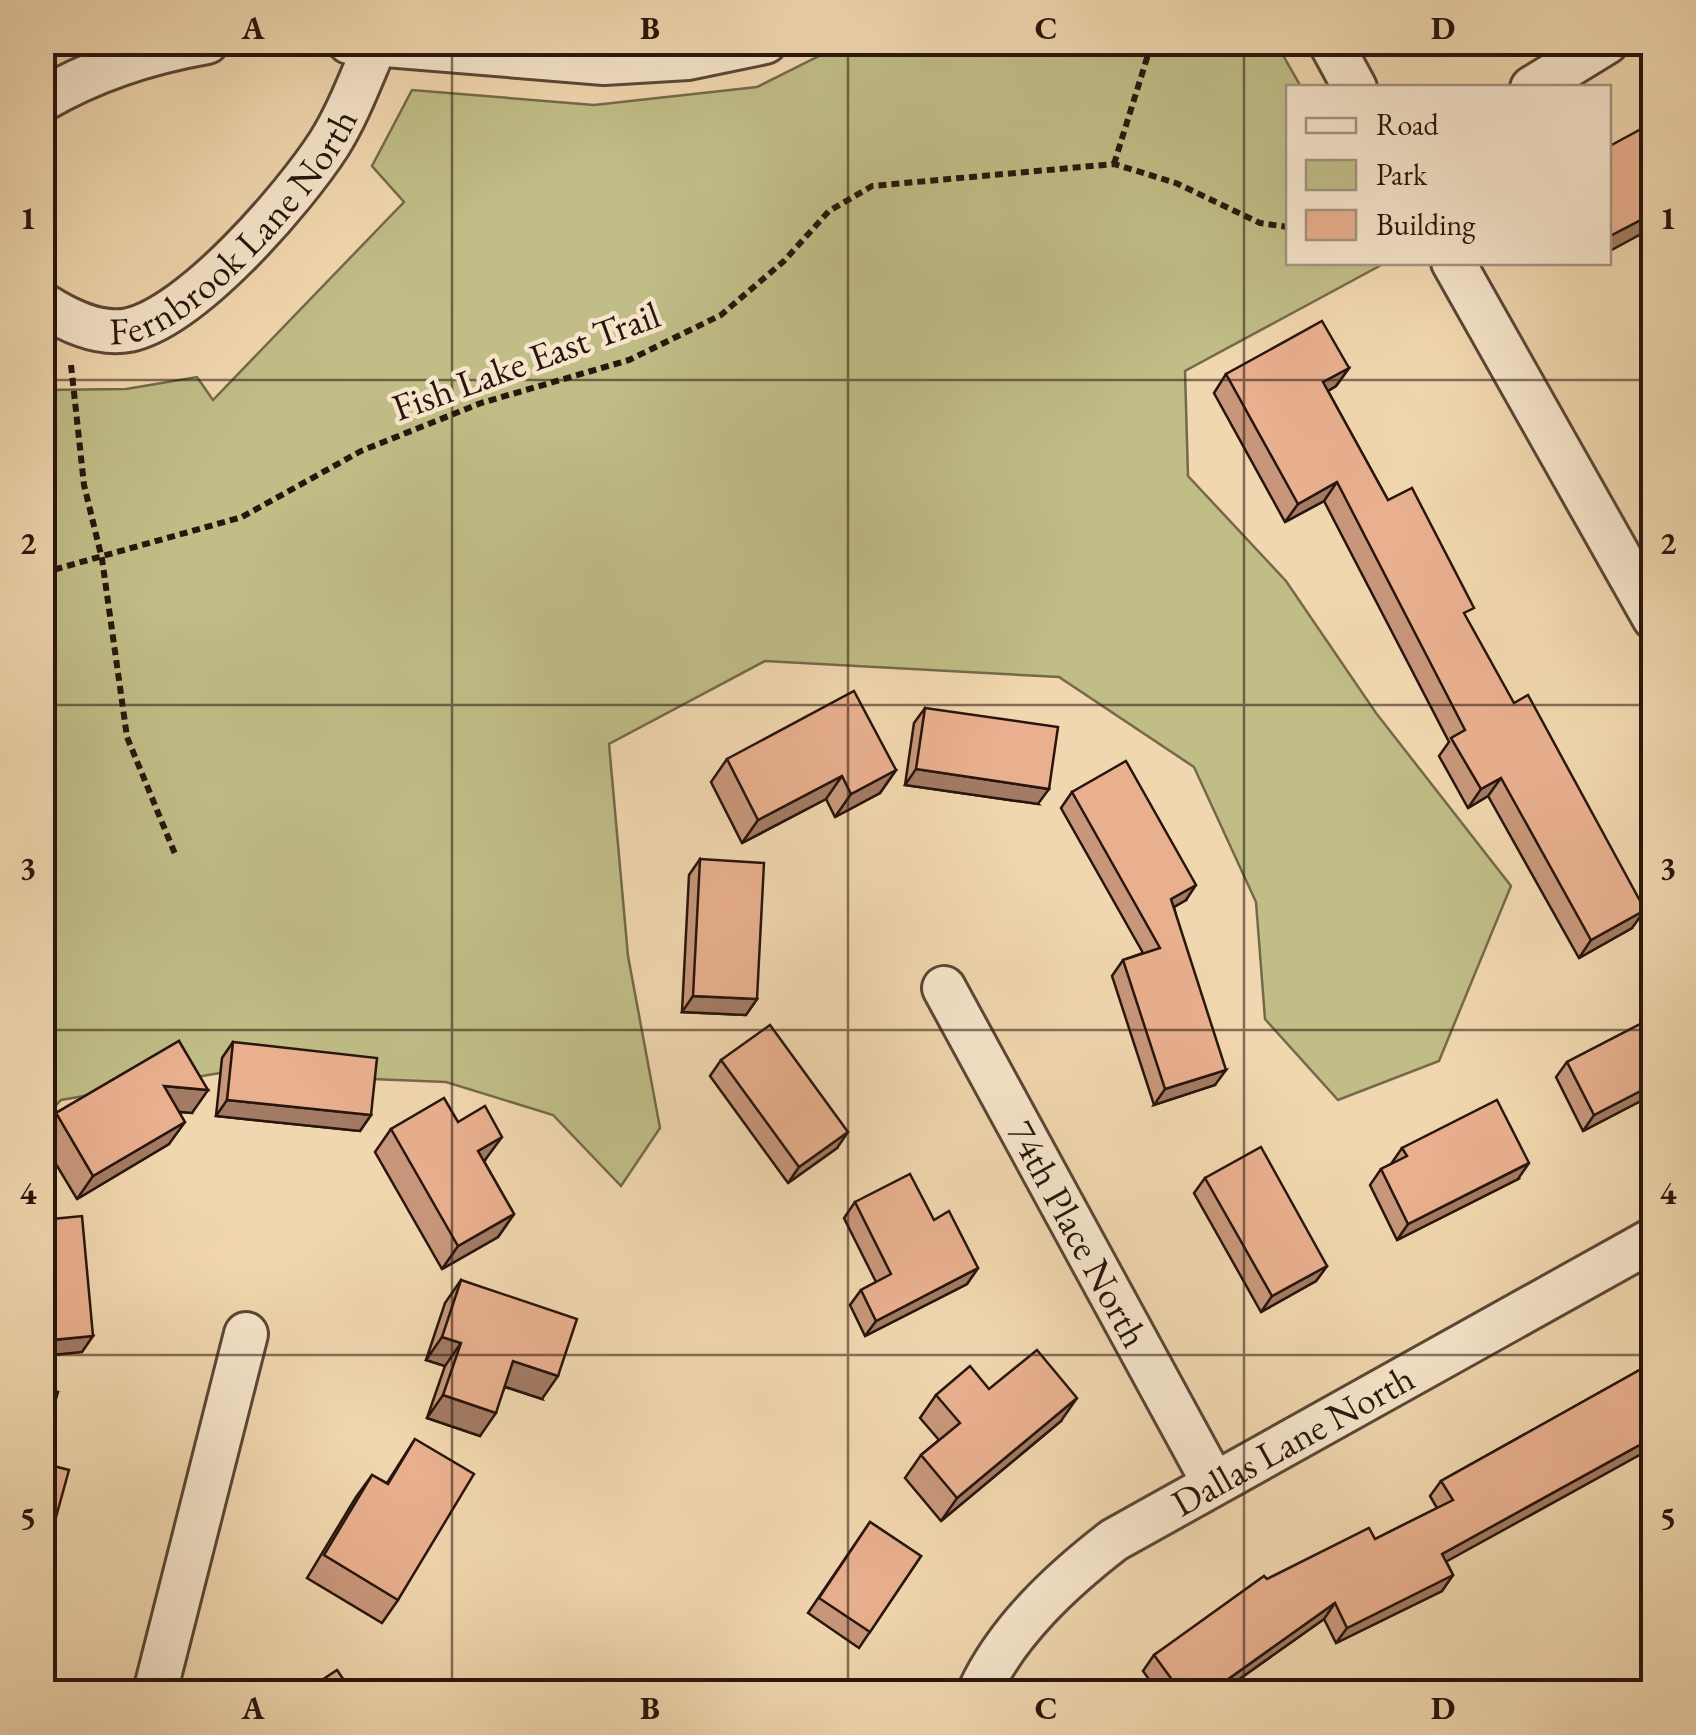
<svg xmlns="http://www.w3.org/2000/svg" width="1696" height="1735" font-family="'EB Garamond',serif">
<rect width="100%" height="100%" fill="#f1d7af"/>
<filter id="stains"><feTurbulence type="fractalNoise" baseFrequency=".002" numOctaves="4"/><feColorMatrix values="0 0 0 0 .2 0 0 0 0 .09 0 0 0 0 .02 0 0 0 .5 -.17"/></filter>
<radialGradient id="worn" r=".72"><stop offset=".6" stop-color="#630" stop-opacity="0"/><stop offset="1" stop-color="#630" stop-opacity=".3"/></radialGradient>
<path fill="#c0bd87" stroke="#74694a" stroke-width="2.5" d="M845 43H1276L1301 87 1288 88V262L1385 263 1185 371 1188 476 1286 581 1376 713 1511 886 1439 1061 1338 1100 1265 1019 1256 902 1194 767 1059 677 765 661 609 744 628 956 660 1128 621 1186 553 1115 446 1082 220 1073 61 1100 43 1119V390L126 389 197 377 213 400 404 202 372 166 412 90 594 105 757 87Z"/>
<g fill="none" stroke-linecap="round" stroke-linejoin="round">
<defs>
<g id="minor">
<path d="M349 42 604 63 688 58 765 42"/>
<path d="M1330 42 1355 88"/>
<path d="M1532 88 1607 42"/>
<path d="M42 100C93 70 149 52 207 42"/>
<path d="M1453 262 1654 618"/>
<path id="s1" d="M42 304C67 320 98 336 129 330 193 316 294 198 329 144 348 114 361 78 375 46"/>
<path id="s2" d="M944 988 1213 1482"/>
<path d="M155 1692 246 1334"/>
<path id="s3" d="M979 1692C1007 1631 1061 1581 1114 1540L1654 1239"/>
</g>
</defs>
<use href="#minor" stroke="#5a4636" stroke-width="48"/>
<g stroke="#28150d" stroke-width="6" stroke-dasharray="8 5" stroke-linecap="butt">
<path d="M1114 164 1147 58V42"/>
<path d="M71 365 84 485 102 559 127 737 175 854"/>
<path d="M42 573 242 517 361 451 481 403 629 360 721 315 784 261 829 211 872 186 1114 164 1176 183 1260 223 1288 227"/>
</g>
<use href="#minor" stroke="#f6e5cb" stroke-width="42"/>
</g>
<g fill="#c8977b" stroke="#28150d" stroke-width="2.5">
<path d="M1349 368 1336 386 1328 391 1388 500 1466 618 1632 928 1579 958 1488 796 1468 808 1439 756 1449 742 1324 501 1285 522 1214 393 1226 374Z"/>
<path d="M925 708 1038 804 905 785 914 723Z"/>
<path d="M727 759 896 770 880 793 835 817 826 799 742 843 711 782Z"/>
<path d="M1072 792 1186 900 1174 907 1215 1085 1154 1105 1112 976 1123 960 1143 953 1061 808Z"/>
<path d="M700 859 757 999 746 1015 682 1012 689 875Z"/>
<path d="M1654 1017V1094L1583 1131 1556 1077 1567 1062Z"/>
<path d="M179 1041 192 1113 179 1112 169 1144 77 1199 42 1141V1133L56 1113Z"/>
<path d="M233 1042 371 1115 360 1131 216 1116 222 1058Z"/>
<path d="M721 1060 837 1148 788 1183 710 1076Z"/>
<path d="M458 1122 485 1160 484 1161 514 1214 498 1237 442 1269 375 1152 391 1129Z"/>
<path d="M1402 1148 1518 1179 1397 1240 1370 1185 1381 1169 1391 1164Z"/>
<path d="M1205 1178 1327 1266 1316 1281 1261 1312 1194 1193Z"/>
<path d="M855 1202 934 1220 978 1268 967 1284 865 1336 850 1305 861 1290 876 1282 844 1218Z"/>
<path d="M461 1280 542 1399 505 1387 480 1436 427 1418 445 1366 426 1360 445 1303Z"/>
<path d="M1654 1362 1446 1561 1453 1575 1442 1591 1336 1643 1324 1619 1221 1692H1158L1143 1671 1154 1655 1267 1579 1375 1539 1437 1508 1430 1496 1441 1481Z"/>
<path d="M989 1389 1061 1421 941 1521 905 1478 921 1455 939 1440 920 1418 936 1395Z"/>
<path d="M415 1439 398 1600 382 1623 307 1578 356 1497 372 1475 387 1483Z"/>
<path d="M870 1522 921 1556 859 1648 808 1613Z"/>
</g>
<g fill="#a37b64" stroke="#28150d" stroke-width="2.5">
<path d="M1654 213V227L1608 252V237Z"/>
<path d="M1349 368 1336 386 1311 401 1323 382Z"/>
<path d="M1337 482 1324 501 1285 522 1298 504Z"/>
<path d="M916 769 1049 789 1038 804 905 785Z"/>
<path d="M896 770 880 793 835 817 851 794Z"/>
<path d="M842 776 826 799 742 843 758 820Z"/>
<path d="M1501 778 1488 796 1468 808 1481 789Z"/>
<path d="M1196 885 1186 900 1160 915 1171 899Z"/>
<path d="M1645 910 1632 928 1579 958 1591 940Z"/>
<path d="M693 996 757 999 746 1015 682 1012Z"/>
<path d="M1226 1070 1215 1085 1154 1105 1165 1089Z"/>
<path d="M1654 1084V1094L1583 1131 1594 1115Z"/>
<path d="M164 1086 208 1090 192 1113 148 1109Z"/>
<path d="M227 1100 371 1115 360 1131 216 1116Z"/>
<path d="M185 1122 169 1144 77 1199 93 1176Z"/>
<path d="M848 1132 837 1148 788 1183 799 1167Z"/>
<path d="M502 1137 485 1160 462 1174 478 1151Z"/>
<path d="M1529 1163 1518 1179 1397 1240 1408 1224Z"/>
<path d="M514 1214 498 1237 442 1269 458 1246Z"/>
<path d="M1327 1266 1316 1281 1261 1312 1272 1296Z"/>
<path d="M978 1268 967 1284 865 1336 876 1321Z"/>
<path d="M93 1336 82 1352 42 1356V1341Z"/>
<path d="M442 1337 461 1343 445 1366 426 1360Z"/>
<path d="M513 1361 558 1376 542 1399 497 1384Z"/>
<path d="M443 1395 496 1413 480 1436 427 1418Z"/>
<path d="M1077 1398 1061 1421 941 1521 957 1498Z"/>
<path d="M1654 1437V1447L1431 1570 1442 1554Z"/>
<path d="M45 1526 53 1528 42 1543Z"/>
<path d="M1453 1575 1442 1591 1336 1643 1347 1628Z"/>
<path d="M1335 1603 1324 1619 1221 1692H1210Z"/>
</g>
<g fill="#e9b08f" stroke="#28150d" stroke-width="2.5">
<path d="M1654 122V213L1608 237V147Z"/>
<path d="M1322 321 1349 368 1323 382 1388 500 1412 488 1474 608 1464 613 1514 703 1528 695 1645 910 1591 940 1501 778 1481 789 1451 738 1465 730 1337 482 1298 504 1226 374Z"/>
<path d="M854 691 896 770 851 794 842 776 758 820 727 759Z"/>
<path d="M925 708 1058 727 1049 789 916 769Z"/>
<path d="M1126 761 1196 885 1171 899 1226 1070 1165 1089 1123 960 1160 948 1072 792Z"/>
<path d="M700 859 764 863 757 999 693 996Z"/>
<path d="M1654 1017V1084L1594 1115 1567 1062Z"/>
<path d="M770 1025 848 1132 799 1167 721 1060Z"/>
<path d="M179 1041 208 1090 164 1086 185 1122 93 1176 56 1113Z"/>
<path d="M233 1042 377 1058 371 1115 227 1100Z"/>
<path d="M444 1098 458 1122 485 1106 502 1137 478 1151 514 1214 458 1246 391 1129Z"/>
<path d="M1497 1100 1529 1163 1408 1224 1381 1169 1407 1156 1402 1148Z"/>
<path d="M1261 1147 1327 1266 1272 1296 1205 1178Z"/>
<path d="M910 1174 934 1220 949 1211 978 1268 876 1321 861 1290 891 1274 855 1202Z"/>
<path d="M82 1216 93 1336 42 1341V1220Z"/>
<path d="M461 1280 577 1319 558 1376 513 1361 496 1413 443 1395 461 1343 442 1337Z"/>
<path d="M1037 1350 1077 1398 957 1498 921 1455 960 1423 936 1395 970 1366 989 1389Z"/>
<path d="M1654 1362V1437L1442 1554 1453 1575 1347 1628 1335 1603 1210 1692H1181L1154 1655 1264 1576 1267 1579 1369 1528 1375 1539 1453 1500 1441 1481Z"/>
<path d="M42 1388 58 1392 42 1448Z"/>
<path d="M415 1439 474 1474 398 1600 324 1555 372 1475 388 1484Z"/>
<path d="M42 1463 69 1470 53 1528 45 1526 42 1545Z"/>
<path d="M870 1522 921 1556 870 1632 819 1598Z"/>
<path d="M337 1670 352 1692H304Z"/>
</g>
<path fill="none" stroke="#28150d" stroke-width="2.5" stroke-opacity="0.55" d="M452 42V1692M848 42V1692M1244 42V1692M42 380H1654M42 705H1654M42 1030H1654M42 1355H1654"/>
<g text-anchor="middle" stroke-width="9" stroke-linejoin="round" paint-order="stroke">
<g font-size="38" fill="#28150d" stroke="#f6e5cb">
<text dy="13" stroke="none"><textPath href="#s1" startOffset="240">Fernbrook Lane North</textPath></text>
<text transform="translate(526 361) rotate(-20)" y="13">Fish Lake East Trail</text>
<text dy="13" stroke="none"><textPath href="#s2" startOffset="280">74th Place North</textPath></text>
<text dy="13" stroke="none"><textPath href="#s3" startOffset="410">Dallas Lane North</textPath></text>
</g>
</g>
<rect width="1696" height="1735" fill="none" stroke="#f1d7af" stroke-width="110"/>
<rect x="1286" y="85" width="325" height="180" fill="#f6e5cb" stroke="#a4927f" stroke-width="2.5"/>
<rect x="1306" y="118" width="50" height="15" fill="#f6e5cb" stroke="#a4927f" stroke-width="2.5"/>
<text x="1376" y="135" font-size="30" fill="#28150d">Road</text>
<rect x="1306" y="160" width="50" height="30" fill="#c0bd87" stroke="#a4927f" stroke-width="2.5"/>
<text x="1376" y="185" font-size="30" fill="#28150d">Park</text>
<rect x="1306" y="210" width="50" height="30" fill="#e9b08f" stroke="#a4927f" stroke-width="2.5"/>
<text x="1376" y="235" font-size="30" fill="#28150d">Building</text>
<rect x="55" y="55" width="1586" height="1625" fill="none" stroke="#28150d" stroke-width="4"/>
<g font-size="32" text-anchor="middle" font-weight="bold" fill="#28150d">
<text x="253" y="39">A</text>
<text x="650" y="39">B</text>
<text x="1046" y="39">C</text>
<text x="1443" y="39">D</text>
<text x="28" y="229">1</text>
<text x="1668" y="229">1</text>
<text x="28" y="554">2</text>
<text x="1668" y="554">2</text>
<text x="28" y="879">3</text>
<text x="1668" y="879">3</text>
<text x="28" y="1204">4</text>
<text x="1668" y="1204">4</text>
<text x="28" y="1529">5</text>
<text x="1668" y="1529">5</text>
<text x="253" y="1719">A</text>
<text x="650" y="1719">B</text>
<text x="1046" y="1719">C</text>
<text x="1443" y="1719">D</text>
</g>
<rect width="100%" height="100%" filter="url(#stains)"/>
<rect width="100%" height="100%" fill="url(#worn)"/>
</svg>
